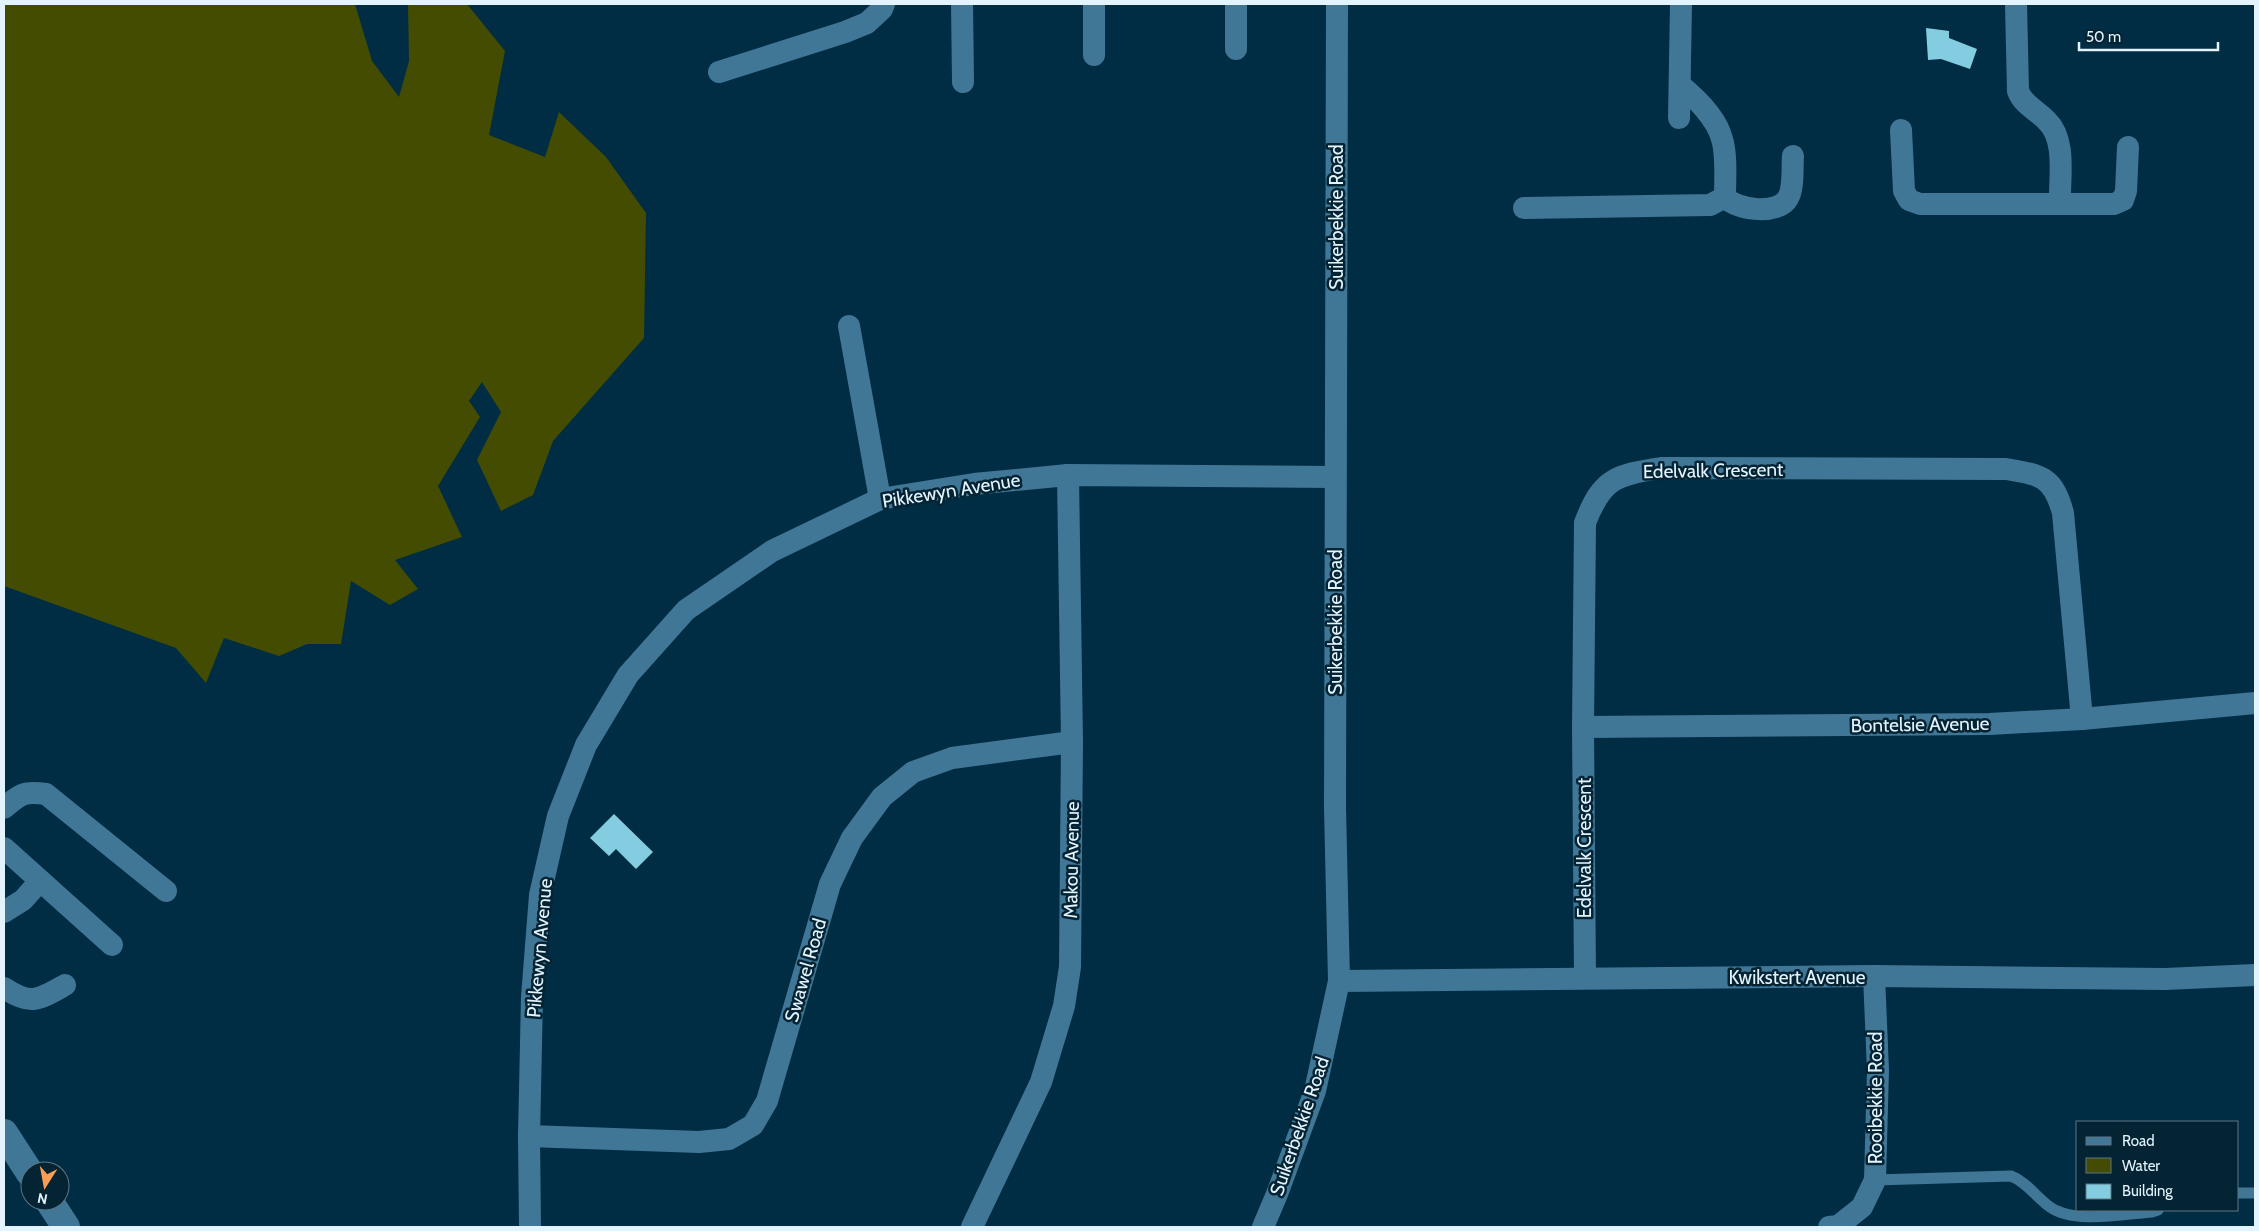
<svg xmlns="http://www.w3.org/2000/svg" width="2259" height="1231" font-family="Cabin,sans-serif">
<rect width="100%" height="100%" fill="#002d43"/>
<path fill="#444c02" d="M4 4H355L372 61 399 97 409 61 408 4H467L505 51 489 135 545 157 559 112 606 157 646 213 644 338 553 441 533 495 501 511 477 460 501 412 482 382 469 401 480 417 438 486 462 537 395 560 418 589 390 605 351 581 341 644H307L279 656 224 638 206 683 176 648 4 586Z"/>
<g fill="#84cde0">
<path d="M1926 28 1949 31V38L1977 49 1970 69 1941 59 1928 60Z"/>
<path d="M614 814 653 852 636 869 616 849 609 856 590 838Z"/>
</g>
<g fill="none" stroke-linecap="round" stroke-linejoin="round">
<g stroke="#407797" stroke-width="11">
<path d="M1875 1180 2011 1176C2027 1182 2036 1197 2050 1207 2074 1224 2123 1214 2152 1212L2158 1210"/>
<path d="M2238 1193H2255"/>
</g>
<g stroke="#407797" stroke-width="22">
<path d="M962 4 963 82"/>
<path d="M1236 4V49"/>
<path d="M2016 4 2018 91C2023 105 2037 110 2047 121 2067 140 2059 179 2060 204"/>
<path d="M1094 55V4"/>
<path d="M719 72 845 32 867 23 882 9 884 4"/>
<path d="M1680 85C1696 98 1717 119 1722 139 1727 155 1725 181 1725 197 1737 211 1779 215 1788 198 1794 188 1792 168 1793 156"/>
<path d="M1679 118 1681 4"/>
<path d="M1901 130 1904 191 1909 200 1920 204H2114L2123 200 2126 191 2128 147"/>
<path d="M1524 208 1710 205 1725 197"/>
<path d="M849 326 880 499"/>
<path d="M1583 727 1989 724 2082 719 2255 703"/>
<path d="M4 808C20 794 24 791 46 794L166 891"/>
<path d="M4 848 112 945"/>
<path d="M4 912 23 900 40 881"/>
<path d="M1585 978 1583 727 1585 523C1602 478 1616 475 1661 468L2006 469C2041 475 2053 476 2063 513L2082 719"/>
<path d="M1339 981 1874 976 2165 979 2255 975"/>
<path d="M4 988C31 1006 38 1000 65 985"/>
<path d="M529 1136 699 1142 729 1139 753 1125 767 1101 830 884 852 838 882 797 913 772 952 758 1072 742"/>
<path d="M530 1227 529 1136 532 997 540 895 558 816 586 745 628 675 686 610 772 551 880 499 974 484 1068 475 1335 477"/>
<path d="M972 1227 1041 1082 1064 1006 1070 967 1072 742 1068 475"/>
<path d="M1263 1227 1277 1194 1315 1091 1339 981 1335 808 1337 4"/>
<path d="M1829 1227 1838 1226 1862 1207 1875 1180 1878 1070 1874 976"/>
</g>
<g stroke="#407797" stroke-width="28">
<path d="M4 1133 30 1173"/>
<path d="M49 1201 66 1227"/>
</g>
</g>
<g text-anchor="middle" stroke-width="5" stroke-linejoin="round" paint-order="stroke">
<g font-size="19" fill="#e3f4ff" stroke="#042333">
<text transform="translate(1336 217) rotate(-90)" y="7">Suikerbekkie Road</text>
<text transform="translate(1713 470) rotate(-1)" y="7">Edelvalk Crescent</text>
<text transform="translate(951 490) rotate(-9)" y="7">Pikkewyn Avenue</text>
<text transform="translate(1335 622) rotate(-90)" y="7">Suikerbekkie Road</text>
<text transform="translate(1920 724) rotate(-1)" y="7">Bontelsie Avenue</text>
<text transform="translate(1584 848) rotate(-90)" y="7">Edelvalk Crescent</text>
<text transform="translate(1071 860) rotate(-89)" y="7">Makou Avenue</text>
<text transform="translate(539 948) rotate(-85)" y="7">Pikkewyn Avenue</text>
<text transform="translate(805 970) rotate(-74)" y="7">Swawel Road</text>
<text x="1797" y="984">Kwikstert Avenue</text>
<text transform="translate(1875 1098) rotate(-90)" y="7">Rooibekkie Road</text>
<text transform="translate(1299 1126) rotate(-71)" y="7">Suikerbekkie Road</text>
</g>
</g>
<rect width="2259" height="1231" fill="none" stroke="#e3f4ff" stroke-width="10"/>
<rect x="2076" y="1121" width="162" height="90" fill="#042333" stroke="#5d7785"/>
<rect x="2086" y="1137" width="25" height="8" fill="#407797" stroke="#5d7785"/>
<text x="2122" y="1146" font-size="15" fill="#e3f4ff">Road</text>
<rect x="2086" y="1158" width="25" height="15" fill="#444c02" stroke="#5d7785"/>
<text x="2122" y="1171" font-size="15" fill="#e3f4ff">Water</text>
<rect x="2086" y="1184" width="25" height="15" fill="#84cde0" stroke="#5d7785"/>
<text x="2122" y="1196" font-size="15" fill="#e3f4ff">Building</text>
<g transform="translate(45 1186) rotate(191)"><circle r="24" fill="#042333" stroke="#5d7785"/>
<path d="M0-4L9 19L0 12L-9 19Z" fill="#fc9d54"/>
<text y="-8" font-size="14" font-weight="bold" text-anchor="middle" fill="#e3f4ff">N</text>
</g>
<path d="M2079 42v8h139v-8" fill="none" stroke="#e3f4ff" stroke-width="2.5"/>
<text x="2086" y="42" font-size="15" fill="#e3f4ff" stroke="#042333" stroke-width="4" paint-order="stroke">50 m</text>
</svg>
